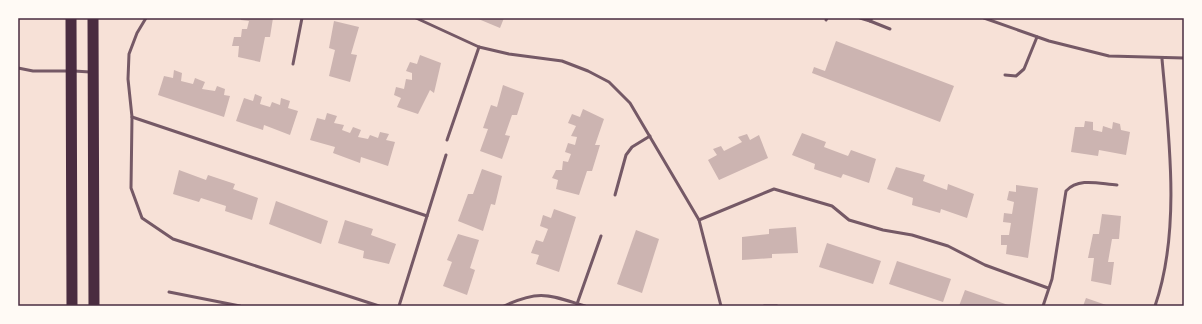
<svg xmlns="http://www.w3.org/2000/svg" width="1202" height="324" font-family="'Alegreya Sans',sans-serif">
<rect width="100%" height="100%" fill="#f7e1d7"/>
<g fill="#ccb4b1">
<path d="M241 18H273L270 37H265L260 62 238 57 239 46H232L234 37H241L242 29H247L249 21 241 20Z"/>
<path d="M476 18H504L500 28Z"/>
<path d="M334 21 359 27 351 54 357 55 350 82 329 76 335 50 329 48Z"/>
<path d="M836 41 954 86 940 122 812 73 814 67 825 71Z"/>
<path d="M420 55 441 63 434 93 430 90 418 114 397 107 401 98 394 95 396 87 404 89 406 79 412 80V73L406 71 410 62 417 64Z"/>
<path d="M174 70 182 73 181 81 193 84 195 78 205 82 202 89 215 91 217 86 225 89 224 95 230 96 224 117 158 95 164 76 173 78Z"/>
<path d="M503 85 524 93 517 115H512L505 135 510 136 502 159 480 151 488 129 483 128 491 105 497 107Z"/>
<path d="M255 94 262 97 260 104 270 107 272 102 280 105 281 98 290 101 288 108 298 111 290 135 264 125 263 130 236 121 244 98 253 101Z"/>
<path d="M583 109 604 119 595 145H600L592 171H587L579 195 556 189 558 180 552 178 556 170H562L563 161 568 162 571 154 565 152 568 143 575 145 577 137 571 136 576 126 568 123 572 114 580 117Z"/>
<path d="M327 113 337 116 334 123 344 125 342 130 350 133 353 127 361 130 358 137 368 139 370 135 378 138 380 132 389 134 386 140 395 142 388 166 361 157 360 163 333 153 335 147 310 140 317 118 325 120Z"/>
<path d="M1085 121 1093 122V130L1102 132 1103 126 1112 129 1113 122 1120 124 1121 130 1130 132 1126 155 1099 150 1098 156 1071 152 1075 127H1084Z"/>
<path d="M802 133 826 142 824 147 848 156 851 150 876 159 869 183 843 174 841 178 814 169 815 164 792 155Z"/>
<path d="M747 134 750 140 759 135 768 158 719 180 708 160 717 155 713 149 721 146 724 151 742 142 738 137Z"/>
<path d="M896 167 925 175 923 181 947 190 948 184 974 194 967 218 941 209 940 213 912 205 913 198 887 189Z"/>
<path d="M482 169 502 176 495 205 491 204 483 231 458 221 468 194H473Z"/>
<path d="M179 170 206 180 208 175 235 184 233 189 258 198 252 220 225 211 226 206 201 198 199 202 173 194Z"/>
<path d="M1016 185 1038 188 1028 258 1006 254 1007 245H1001V235H1009L1011 223 1003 222 1004 213 1012 214 1014 202 1007 200 1009 191 1016 192Z"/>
<path d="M276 201 328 221 321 244 269 224Z"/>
<path d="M554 209 576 217 559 272 536 264 539 255 531 253 536 240 543 242 548 229 540 226 543 215 551 218Z"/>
<path d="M1102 214 1121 216 1119 239H1112L1108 262H1114L1111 285 1091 281 1094 258H1088L1093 234H1099Z"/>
<path d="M345 220 373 229 371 235 396 244 389 264 363 258 364 251 338 243Z"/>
<path d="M796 227 798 253 772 254V258L742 260V237L769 234V229Z"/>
<path d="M636 230 659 239 642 293 617 284Z"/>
<path d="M458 234 479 240 470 268 475 270 467 295 443 286 452 262 447 260Z"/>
<path d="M827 243 881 261 873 284 819 267Z"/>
<path d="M897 261 951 279 943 302 889 284Z"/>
<path d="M965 290 1011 306H959Z"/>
<path d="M1086 298 1109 306H1083Z"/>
</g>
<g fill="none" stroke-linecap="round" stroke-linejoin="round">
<g stroke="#755966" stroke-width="3">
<path d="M146 18 137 33 129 54 128 79 132 117 131 188 142 218 173 239 379 306"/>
<path d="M416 18 479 47 509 54 562 61 588 71 609 82 630 103 699 220 721 306"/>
<path d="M860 18 870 21"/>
<path d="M872 18 870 21 890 29"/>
<path d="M984 18 1049 41 1109 56 1184 58"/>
<path d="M826 20 827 18"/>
<path d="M293 64 302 18"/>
<path d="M18 68 33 71H68"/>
<path d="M74 71 90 72"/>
<path d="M1005 75 1016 76 1024 69 1037 37"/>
<path d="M132 117 427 216"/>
<path d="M447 140 479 47"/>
<path d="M615 195 626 155 632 147 650 136"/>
<path d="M699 220 774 189 832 206 849 220 883 230 912 235 948 246 985 265 1048 288"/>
<path d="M169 292 240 306"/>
<path d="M577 304 601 236"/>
<path d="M399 306 446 155"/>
<path d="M504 306C540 289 549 295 585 306"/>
<path d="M764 306H777"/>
<path d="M1043 306 1052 279 1066 191C1079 177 1100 184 1117 185"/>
<path d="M1155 306C1181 231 1169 137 1162 59"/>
</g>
<g stroke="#4a2c40" stroke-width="11">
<path d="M71 18 72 306"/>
<path d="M93 18 94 306"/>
</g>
</g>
<rect width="1202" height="324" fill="none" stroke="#fffaf5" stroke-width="38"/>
<rect x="19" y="19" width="1164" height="286" fill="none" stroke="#4a2c40" stroke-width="1.5"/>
</svg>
